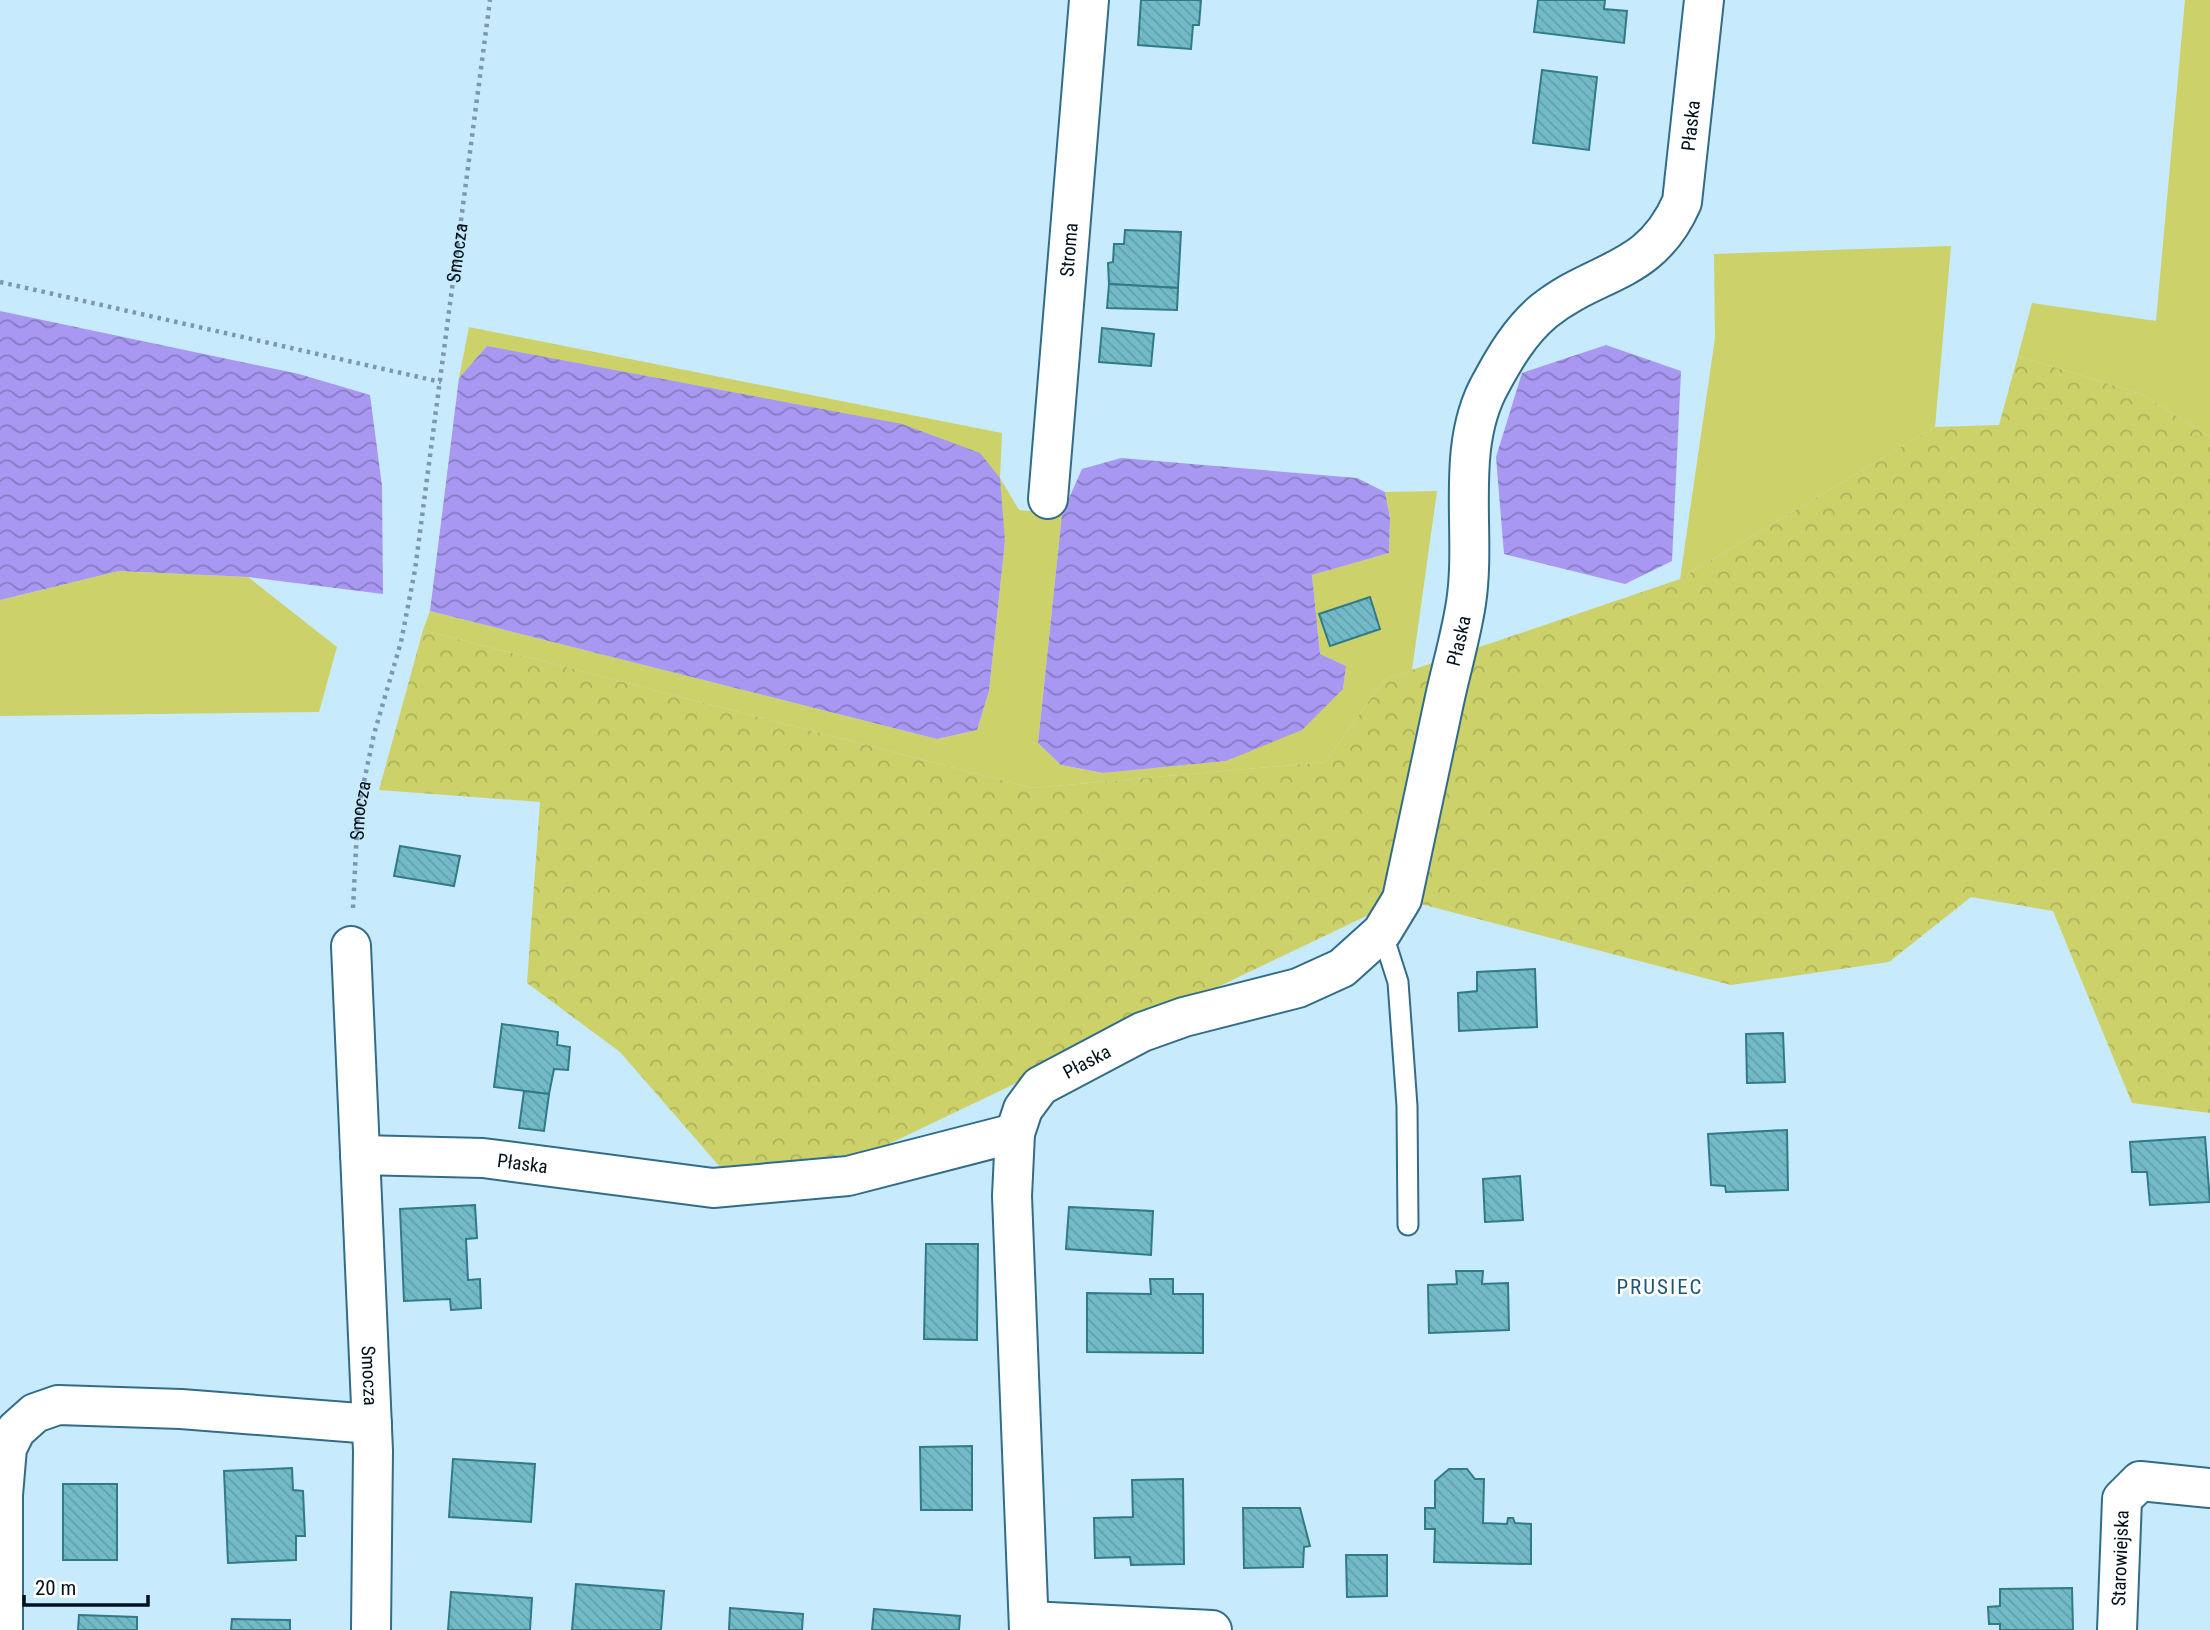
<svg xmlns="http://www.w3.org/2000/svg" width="2210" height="1630" font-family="'Roboto Condensed',sans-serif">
<defs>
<pattern id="forest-crowns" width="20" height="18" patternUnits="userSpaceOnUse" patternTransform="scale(1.75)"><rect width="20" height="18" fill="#ccd16a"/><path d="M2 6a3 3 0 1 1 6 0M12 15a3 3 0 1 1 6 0" fill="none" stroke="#adb25b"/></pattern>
<pattern id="water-waves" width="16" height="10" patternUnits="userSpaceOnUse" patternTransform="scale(1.75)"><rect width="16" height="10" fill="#a898f2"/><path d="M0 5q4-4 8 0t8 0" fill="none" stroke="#867bc3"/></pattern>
<pattern id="building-back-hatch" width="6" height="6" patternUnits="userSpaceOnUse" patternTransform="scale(1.75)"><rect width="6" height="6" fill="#73bac8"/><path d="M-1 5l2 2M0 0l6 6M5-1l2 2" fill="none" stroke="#629fab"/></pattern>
</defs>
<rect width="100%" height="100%" fill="#c8eafd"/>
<g fill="#ccd16a">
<path d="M2185 0H2210V437L2141 394 2018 356 2032 303 2156 321Z"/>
<path d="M1951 246 1935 427 1680 579 1715 338 1714 254Z"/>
<path d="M469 327 1002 433 1000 478 1019 510 1062 514 1038 743 1061 765 1102 773 1226 761 1343 689 1346 666 1320 654 1312 575 1389 553 1390 518 1385 492 1437 491 1412 670 1385 679 1325 762 1032 788 423 630 430 611 937 739 977 730 989 691 1005 541 487 346 459 378Z"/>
<path d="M119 571 248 577 337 647 319 712 0 716V600Z"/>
</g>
<path fill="url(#forest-crowns)" d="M2018 356 2141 394 2210 437V1113L2132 1103 2053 911 1971 897 1889 962 1731 985 1402 899 872 1152 721 1168 620 1052 527 983 540 802 379 790 423 630 1032 788 1325 762 1385 679 1680 579 1935 427 1999 425Z"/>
<g fill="url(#water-waves)">
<path d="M0 311 299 374 370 395 382 486 383 594 248 577 119 571 0 600Z"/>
<path d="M1606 345 1681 371 1672 561 1625 584 1504 554 1496 457 1522 373Z"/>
<path d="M487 346 902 424 980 453 1000 478 1005 541 989 691 977 730 937 739 430 611 459 378Z"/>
<path d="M1121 458 1357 478 1385 492 1390 518 1389 553 1312 575 1320 654 1346 666 1343 689 1302 730 1226 761 1103 773 1061 765 1038 743 1062 514 1082 469Z"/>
</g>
<g fill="url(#building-back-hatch)" stroke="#317a87" stroke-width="2">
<path d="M1141 0H1201L1199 25H1193L1191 49 1138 45Z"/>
<path d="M1538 0H1605L1604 9 1627 11 1624 43 1534 32Z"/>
<path d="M1542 70 1597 77 1589 150 1533 143Z"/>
<path d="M1125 230 1181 232 1178 288 1109 284 1108 263 1113 262 1114 244H1124Z"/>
<path d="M1109 284 1178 288 1177 310 1107 308Z"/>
<path d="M1102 328 1154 334 1151 366 1099 362Z"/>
<path d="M1370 597 1380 629 1330 646 1319 614Z"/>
<path d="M400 846 460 856 454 886 394 876Z"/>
<path d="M1535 969 1537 1027 1459 1031 1458 993 1477 991V972Z"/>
<path d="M502 1024 558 1032 557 1045 570 1047 568 1070 554 1069 549 1094 494 1087Z"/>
<path d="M1783 1033 1785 1082 1747 1083 1746 1034Z"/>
<path d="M524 1091 549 1094 544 1131 519 1128Z"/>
<path d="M1787 1130 1788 1190 1726 1192 1725 1186 1711 1185 1708 1134Z"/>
<path d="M2205 1137 2210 1202 2150 1205 2147 1172H2132L2130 1142Z"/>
<path d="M1520 1176 1523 1220 1485 1222 1483 1179Z"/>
<path d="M475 1205 477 1238 466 1239 468 1280 480 1279 481 1308 451 1310 450 1299 404 1301 400 1209Z"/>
<path d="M1069 1207 1153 1211 1151 1255 1066 1249Z"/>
<path d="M926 1244H978L977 1340 924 1339Z"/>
<path d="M1456 1271H1483L1482 1284 1508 1283 1509 1330 1429 1333 1428 1285 1457 1284Z"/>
<path d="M1150 1279H1173V1294H1203V1353L1087 1352V1293L1151 1294Z"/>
<path d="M972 1446V1510H921L920 1447Z"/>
<path d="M453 1459 535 1464 531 1522 449 1517Z"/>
<path d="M292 1468 293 1490 303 1491 305 1536H296V1560L228 1563 224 1471Z"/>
<path d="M1449 1469H1467L1475 1479H1484L1483 1523 1507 1524 1508 1518H1513L1515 1523 1531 1524V1564L1434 1562 1435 1529H1425V1508H1435V1481Z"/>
<path d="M1183 1479 1184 1564 1131 1565 1130 1557 1095 1558 1094 1518 1133 1517 1132 1480Z"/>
<rect x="63" y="1484" width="54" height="76"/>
<path d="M1243 1508H1300L1310 1546 1304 1547 1303 1567 1244 1568Z"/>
<path d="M1346 1555H1387V1596L1347 1597Z"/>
<path d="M576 1584 664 1591 661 1630H572Z"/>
<path d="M2072 1588 2073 1630H2000V1624H1989L1988 1607 2000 1606V1589Z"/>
<path d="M451 1592 532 1598 530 1630H448Z"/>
<path d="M730 1608 803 1614 802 1630H729Z"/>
<path d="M874 1609 960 1616 959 1630H872Z"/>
<path d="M79 1615 137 1617V1630H78Z"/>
<path d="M232 1619 290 1620V1630H231Z"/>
</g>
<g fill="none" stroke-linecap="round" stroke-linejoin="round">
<defs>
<path id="lane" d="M1382 932 1398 982 1407 1106 1408 1225"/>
<g id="street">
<path id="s2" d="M1048 499 1089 0"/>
<path id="s3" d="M351 946 373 1451 371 1630"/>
<path id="s4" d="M360 1155 483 1158 713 1188 848 1176 1015 1133"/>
<path d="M1029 1621 1212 1630"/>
<path d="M3 1630V1495L7 1448 16 1430 35 1413 58 1405 181 1409 372 1424"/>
<path id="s5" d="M1029 1630 1012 1196 1015 1133 1023 1109 1040 1086 1142 1032 1184 1017 1298 988 1342 968 1382 932 1402 899C1416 833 1430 767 1444 702 1451 669 1461 636 1466 603 1477 532 1454 448 1491 383 1505 357 1521 330 1544 311 1598 268 1650 275 1682 202L1704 0"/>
<path id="s6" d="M2117 1630 2122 1499 2140 1481 2210 1488"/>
</g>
</defs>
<use href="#lane" stroke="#326c87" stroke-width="23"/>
<use href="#street" stroke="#326c87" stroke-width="42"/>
<g stroke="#7d98a8" stroke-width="4.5" stroke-dasharray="3.5 5" stroke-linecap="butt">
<path d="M0 282 441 382"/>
<path id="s1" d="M353 908 358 810 374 734 401 642 415 570 490 0"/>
</g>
<use href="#lane" stroke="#fff" stroke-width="19"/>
<use href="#street" stroke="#fff" stroke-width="38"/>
</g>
<g text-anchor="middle" stroke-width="5" stroke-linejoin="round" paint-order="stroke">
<g font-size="19" fill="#00101b" stroke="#fff">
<text dy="7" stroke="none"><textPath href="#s5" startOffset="1843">Płaska</textPath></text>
<text dy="7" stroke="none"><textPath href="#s2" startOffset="250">Stroma</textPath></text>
<text dy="7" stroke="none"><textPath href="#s1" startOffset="665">Smocza</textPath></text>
<text dy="7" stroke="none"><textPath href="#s5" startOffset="1234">Płaska</textPath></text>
<text dy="7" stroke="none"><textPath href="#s1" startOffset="98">Smocza</textPath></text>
<text dy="7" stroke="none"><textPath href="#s5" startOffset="604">Płaska</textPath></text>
<text dy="7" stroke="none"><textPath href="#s4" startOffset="163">Płaska</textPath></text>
<text dy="7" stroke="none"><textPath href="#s3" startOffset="430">Smocza</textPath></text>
<text dy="7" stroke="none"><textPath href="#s6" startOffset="72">Starowiejska</textPath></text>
</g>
<g font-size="21" letter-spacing="2" fill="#1c5873" stroke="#fff">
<text x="1660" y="1294">PRUSIEC</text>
</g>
</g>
<path d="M24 1595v10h124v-10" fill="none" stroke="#00101b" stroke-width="3.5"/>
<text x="35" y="1595" font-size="21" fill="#00101b" stroke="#ffffff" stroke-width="5" paint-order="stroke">20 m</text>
</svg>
